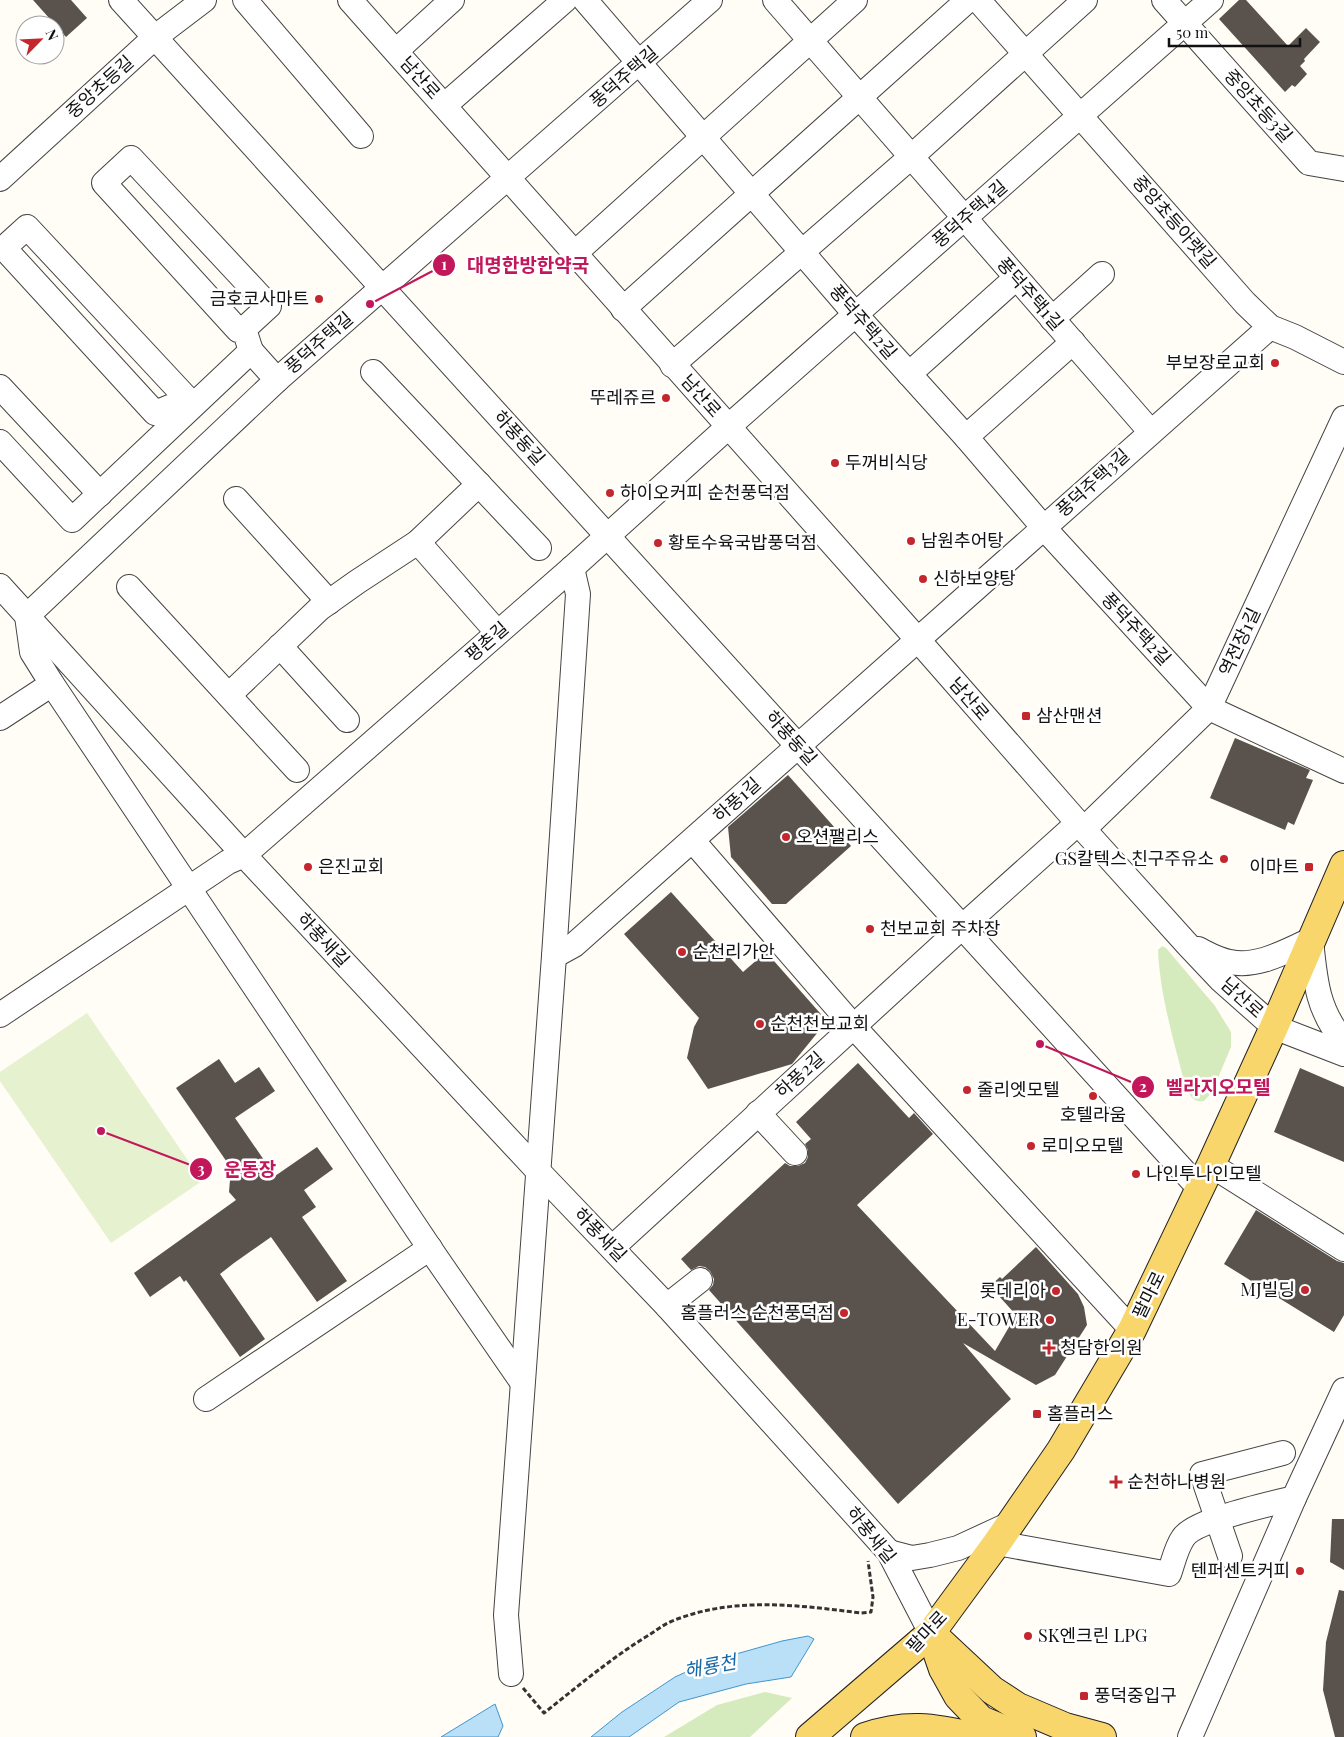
<svg xmlns="http://www.w3.org/2000/svg" width="1344" height="1737" font-family="'Playfair Display','Noto Sans KR',serif">
<rect width="100%" height="100%" fill="#fffdf5"/>
<g fill="#d5ebbd">
<path d="M1162 946 1166 948 1215 1006 1231 1032V1047L1212 1092 1204 1101C1192 1103 1190 1095 1185 1085 1174 1041 1160 996 1158 950Z"/>
<path d="M765 1692 792 1698 750 1737H664L717 1705Z"/>
</g>
<path fill="#e6f2cf" d="M87 1013 202 1181 111 1243 0 1081V1072Z"/>
<g fill="#b9e0f7" stroke="#3f96cf">
<path d="M808 1636 814 1639 791 1677 746 1684 679 1702 629 1737H591L622 1712 675 1677 708 1662 782 1641Z"/>
<path d="M495 1704 503 1726 498 1737H441Z"/>
</g>
<g fill="#5a524d">
<path d="M33 0H71L87 18 66 37Z"/>
<path d="M1239 0H1246L1288 46 1306 28 1320 42 1304 59 1305 61 1300 66 1307 74 1295 87 1292 85 1285 92 1219 19Z"/>
<path d="M1235 738 1310 770 1306 778 1313 780 1294 825 1288 822 1285 830 1210 798Z"/>
<path d="M788 775 851 846 786 904H772L731 857 728 827Z"/>
<path d="M671 892 743 972 766 952 827 1021 792 1064 708 1089 687 1058 694 1027 699 1018 624 934Z"/>
<path d="M219 1059 235 1083 259 1067 275 1091 235 1118 275 1176 317 1147 333 1169 304 1190 316 1207 302 1217 347 1281 317 1302 271 1237 234 1263 220 1274 265 1339 240 1357 186 1280 184 1282 180 1276 150 1297 134 1273 236 1200 229 1192 231 1168 176 1088Z"/>
<path d="M858 1063 909 1118 914 1113 933 1134 857 1205 995 1351 1016 1315 990 1286 1000 1277 1002 1279 1036 1247 1078 1294 1084 1307 1087 1325 1055 1375 1036 1385 963 1343 1011 1399 898 1504 709 1290 713 1285 714 1279 710 1271 705 1267 699 1266 691 1270 681 1259 785 1163 790 1166H798L805 1163 808 1157V1150L805 1144 811 1139 796 1122Z"/>
<path d="M1300 1068 1344 1087V1162L1274 1132Z"/>
<path d="M1256 1210 1337 1261 1344 1263V1315L1334 1332 1224 1264Z"/>
<path d="M1332 1519H1344V1570L1330 1562Z"/>
<path d="M1339 1590 1344 1591V1737H1335L1323 1690 1326 1642Z"/>
</g>
<g fill="none" stroke-linecap="round" stroke-linejoin="round">
<defs>
<g id="minor">
<path d="M121 0 1200 1189"/>
<path d="M245 0 361 136"/>
<path d="M350 0 918 640 1078 823 1187 944 1221 980 1274 1027 1344 1054"/>
<path d="M585 0 856 315 966 437 1044 528 1209 708 1344 771"/>
<path d="M775 0 1150 431"/>
<path d="M978 0 1245 303 1270 327 1295 337 1344 362"/>
<path d="M1164 0 1309 163 1344 169"/>
<path d="M396 51 452 0"/>
<path d="M445 105 565 0"/>
<path d="M0 179 154 38 204 0"/>
<path d="M27 227 193 405 172 406 155 413 4 248Z"/>
<path d="M574 254 855 0"/>
<path d="M623 309 968 0"/>
<path d="M1052 319 1102 274"/>
<path d="M244 329 238 330 104 183 131 158 269 306 244 329 251 351"/>
<path d="M672 365 911 157 1085 0"/>
<path d="M373 372 539 548"/>
<path d="M909 374 1016 278"/>
<path d="M0 387 100 494"/>
<path d="M966 437 1073 342"/>
<path d="M0 442 72 520 251 351 277 380"/>
<path d="M236 499 329 602"/>
<path d="M418 542 497 632"/>
<path d="M0 586 244 855 538 1171 667 1306 889 1552 931 1633"/>
<path d="M129 587 297 770"/>
<path d="M27 616 277 380 710 0"/>
<path d="M27 616 32 652 52 684 435 1256 522 1382"/>
<path d="M280 646 347 720"/>
<path d="M229 695 319 609 357 582 418 542 479 484"/>
<path d="M0 718 52 684"/>
<path d="M1084 829 1209 708 1344 418"/>
<path d="M693 841 854 1027 1132 1330"/>
<path d="M1198 949C1208 954 1218 960 1230 962 1258 968 1286 951 1311 940 1315 980 1317 1010 1344 1042"/>
<path d="M554 956 574 945 1270 327"/>
<path d="M0 1015 228 862 244 855 572 568 728 427 1211 0"/>
<path d="M758 1113 795 1153"/>
<path d="M1211 1165 1344 1249"/>
<path d="M613 1247 962 927 1078 823"/>
<path d="M667 1306 700 1280"/>
<path d="M206 1399 430 1248"/>
<path d="M997 1543 1169 1574C1173 1563 1176 1548 1183 1538 1194 1520 1271 1504 1294 1498"/>
<path d="M889 1552 912 1558 930 1555 958 1548 1010 1524"/>
<path d="M1230 1556 1202 1474 1283 1453"/>
<path d="M511 1674 506 1615 554 956 578 594 572 568"/>
<path d="M1190 1737 1294 1498 1344 1390"/>
</g>
<g id="major">
<path d="M931 1633 992 1690 1018 1707 1065 1727 1102 1737"/>
<path d="M932 1637 943 1669 958 1696 981 1720 1022 1737"/>
<path d="M810 1737 931 1633 997 1543 1061 1450 1132 1330 1211 1165 1274 1027 1344 865"/>
<path d="M865 1737C905 1723 934 1727 974 1737"/>
</g>
</defs>
<use href="#minor" stroke="#444" stroke-width="26"/>
<use href="#major" stroke="#222" stroke-width="30"/>
<path stroke="#333" stroke-width="3" stroke-dasharray="5 2.5" stroke-linecap="butt" d="M523 1688 544 1713C577 1687 609 1660 644 1638 653 1633 661 1626 670 1622 731 1596 797 1605 861 1613L871 1612 873 1597 868 1561"/>
<use href="#minor" stroke="#fff" stroke-width="24"/>
<use href="#major" stroke="#f9d66b" stroke-width="28"/>
</g>
<g fill="#c4262e" stroke="#fff" stroke-width="2">
<circle cx="319" cy="299" r="5"/>
<circle cx="1275" cy="363" r="5"/>
<circle cx="666" cy="398" r="5"/>
<circle cx="835" cy="463" r="5"/>
<circle cx="610" cy="493" r="5"/>
<circle cx="911" cy="541" r="5"/>
<circle cx="658" cy="543" r="5"/>
<circle cx="923" cy="579" r="5"/>
<rect x="1021" y="711" width="10" height="10" rx="2.5"/>
<circle cx="786" cy="837" r="5"/>
<circle cx="1224" cy="859" r="5"/>
<circle cx="308" cy="867" r="5"/>
<rect x="1304" y="862" width="10" height="10" rx="2.5"/>
<circle cx="870" cy="929" r="5"/>
<circle cx="682" cy="952" r="5"/>
<circle cx="760" cy="1024" r="5"/>
<circle cx="967" cy="1090" r="5"/>
<circle cx="1093" cy="1096" r="5"/>
<circle cx="1031" cy="1146" r="5"/>
<circle cx="1136" cy="1174" r="5"/>
<circle cx="1305" cy="1290" r="5"/>
<circle cx="1056" cy="1291" r="5"/>
<circle cx="844" cy="1313" r="5"/>
<circle cx="1050" cy="1320" r="5"/>
<path d="M1046.5 1340.5h5v5h5v5h-5v5h-5v-5h-5v-5h5z"/>
<rect x="1032" y="1409" width="10" height="10" rx="2.5"/>
<path d="M1113.5 1474.5h5v5h5v5h-5v5h-5v-5h-5v-5h5z"/>
<circle cx="1300" cy="1571" r="5"/>
<circle cx="1028" cy="1636" r="5"/>
<rect x="1079" y="1691" width="10" height="10" rx="2.5"/>
</g>
<g text-anchor="middle" stroke-width="5" stroke-linejoin="round" paint-order="stroke">
<g font-size="18" fill="#111" stroke="#fff">
<text transform="translate(624 77) rotate(-41)" y="6">풍덕주택길</text>
<text transform="translate(420 78) rotate(48)" y="6">남산로</text>
<text transform="translate(100 87) rotate(-42)" y="6">중앙초등길</text>
<text transform="translate(1258 106) rotate(48)" y="6">중앙초등3길</text>
<text transform="translate(970 214) rotate(-41)" y="6">풍덕주택4길</text>
<text transform="translate(1174 222) rotate(49)" y="6">중앙초등아랫길</text>
<text transform="translate(1030 294) rotate(49)" y="6">풍덕주택1길</text>
<text transform="translate(863 322) rotate(49)" y="6">풍덕주택2길</text>
<text transform="translate(319 343) rotate(-41)" y="6">풍덕주택길</text>
<text transform="translate(701 396) rotate(48)" y="6">남산로</text>
<text transform="translate(519 438) rotate(48)" y="6">하풍동길</text>
<text transform="translate(1093 483) rotate(-42)" y="6">풍덕주택3길</text>
<text transform="translate(1136 629) rotate(47)" y="6">풍덕주택2길</text>
<text transform="translate(487 642) rotate(-41)" y="6">평촌길</text>
<text transform="translate(1240 642) rotate(-65)" y="6">역전장1길</text>
<text transform="translate(969 699) rotate(49)" y="6">남산로</text>
<text transform="translate(791 738) rotate(48)" y="6">하풍동길</text>
<text transform="translate(737 800) rotate(-42)" y="6">하풍1길</text>
<text transform="translate(323 940) rotate(47)" y="6">하풍새길</text>
<text transform="translate(1242 998) rotate(42)" y="6">남산로</text>
<text transform="translate(800 1075) rotate(-42)" y="6">하풍2길</text>
<text transform="translate(600 1235) rotate(46)" y="6">하풍새길</text>
<text transform="translate(1149 1295) rotate(-64)" y="6">팔마로</text>
<text transform="translate(871 1535) rotate(51)" y="6">하풍새길</text>
<text transform="translate(927 1632) rotate(-47)" y="6">팔마로</text>
</g>
<g font-size="18" fill="#111" stroke="#fff" text-anchor="start">
<text x="309" y="305" text-anchor="end">금호코사마트</text>
<text x="1265" y="369" text-anchor="end">부보장로교회</text>
<text x="656" y="404" text-anchor="end">뚜레쥬르</text>
<text x="845" y="469">두꺼비식당</text>
<text x="620" y="499">하이오커피 순천풍덕점</text>
<text x="921" y="547">남원추어탕</text>
<text x="668" y="549">황토수육국밥풍덕점</text>
<text x="933" y="585">신하보양탕</text>
<text x="1036" y="722">삼산맨션</text>
<text x="796" y="843">오션팰리스</text>
<text x="1214" y="865" text-anchor="end">GS칼텍스 친구주유소</text>
<text x="318" y="873">은진교회</text>
<text x="1299" y="873" text-anchor="end">이마트</text>
<text x="880" y="935">천보교회 주차장</text>
<text x="692" y="958">순천리가안</text>
<text x="770" y="1030">순천천보교회</text>
<text x="977" y="1096">줄리엣모텔</text>
<text x="1093" y="1121" text-anchor="middle">호텔라움</text>
<text x="1041" y="1152">로미오모텔</text>
<text x="1146" y="1180">나인투나인모텔</text>
<text x="1295" y="1296" text-anchor="end">MJ빌딩</text>
<text x="1046" y="1297" text-anchor="end">롯데리아</text>
<text x="834" y="1319" text-anchor="end">홈플러스 순천풍덕점</text>
<text x="1040" y="1326" text-anchor="end">E-TOWER</text>
<text x="1060" y="1354">청담한의원</text>
<text x="1047" y="1420">홈플러스</text>
<text x="1127" y="1488">순천하나병원</text>
<text x="1290" y="1577" text-anchor="end">텐퍼센트커피</text>
<text x="1038" y="1642">SK엔크린 LPG</text>
<text x="1094" y="1702">풍덕중입구</text>
</g>
<g font-size="19" font-style="italic" fill="#1768a6" stroke="#fff">
<text transform="translate(710 1666) rotate(-11)" y="7">해룡천</text>
</g>
</g>
<path fill="none" stroke="#c2185b" stroke-width="2" d="M370 304L444 265M1040 1044L1143 1087M101 1131L201 1169"/>
<g fill="#c2185b" stroke="#fff" stroke-width="2">
<circle cx="370" cy="304" r="5"/>
<circle cx="1040" cy="1044" r="5"/>
<circle cx="101" cy="1131" r="5"/>
<circle cx="444" cy="265" r="12"/>
<circle cx="1143" cy="1087" r="12"/>
<circle cx="201" cy="1169" r="12"/>
</g>
<g font-size="15" text-anchor="middle" font-weight="bold" fill="#fff">
<text x="444" y="270">1</text>
<text x="1143" y="1092">2</text>
<text x="201" y="1174">3</text>
</g>
<g font-size="19" text-anchor="middle" font-weight="bold" fill="#c2185b" stroke="#fff" stroke-width="5" stroke-linejoin="round" paint-order="stroke">
<text x="528" y="272">대명한방한약국</text>
<text x="1218" y="1094">벨라지오모텔</text>
<text x="250" y="1176">운동장</text>
</g>
<g transform="translate(40 40) rotate(66)"><circle r="24" fill="#ffffff" stroke="#a0a0a0"/>
<path d="M0-4L9 19L0 12L-9 19Z" fill="#c4262e"/>
<text y="-8" font-size="14" font-weight="bold" text-anchor="middle" fill="#111111">N</text>
</g>
<path d="M1169 38v8h131v-8" fill="none" stroke="#111111" stroke-width="2.5"/>
<text x="1176" y="38" font-size="15" fill="#111111" stroke="#ffffff" stroke-width="4" paint-order="stroke">50 m</text>
</svg>
